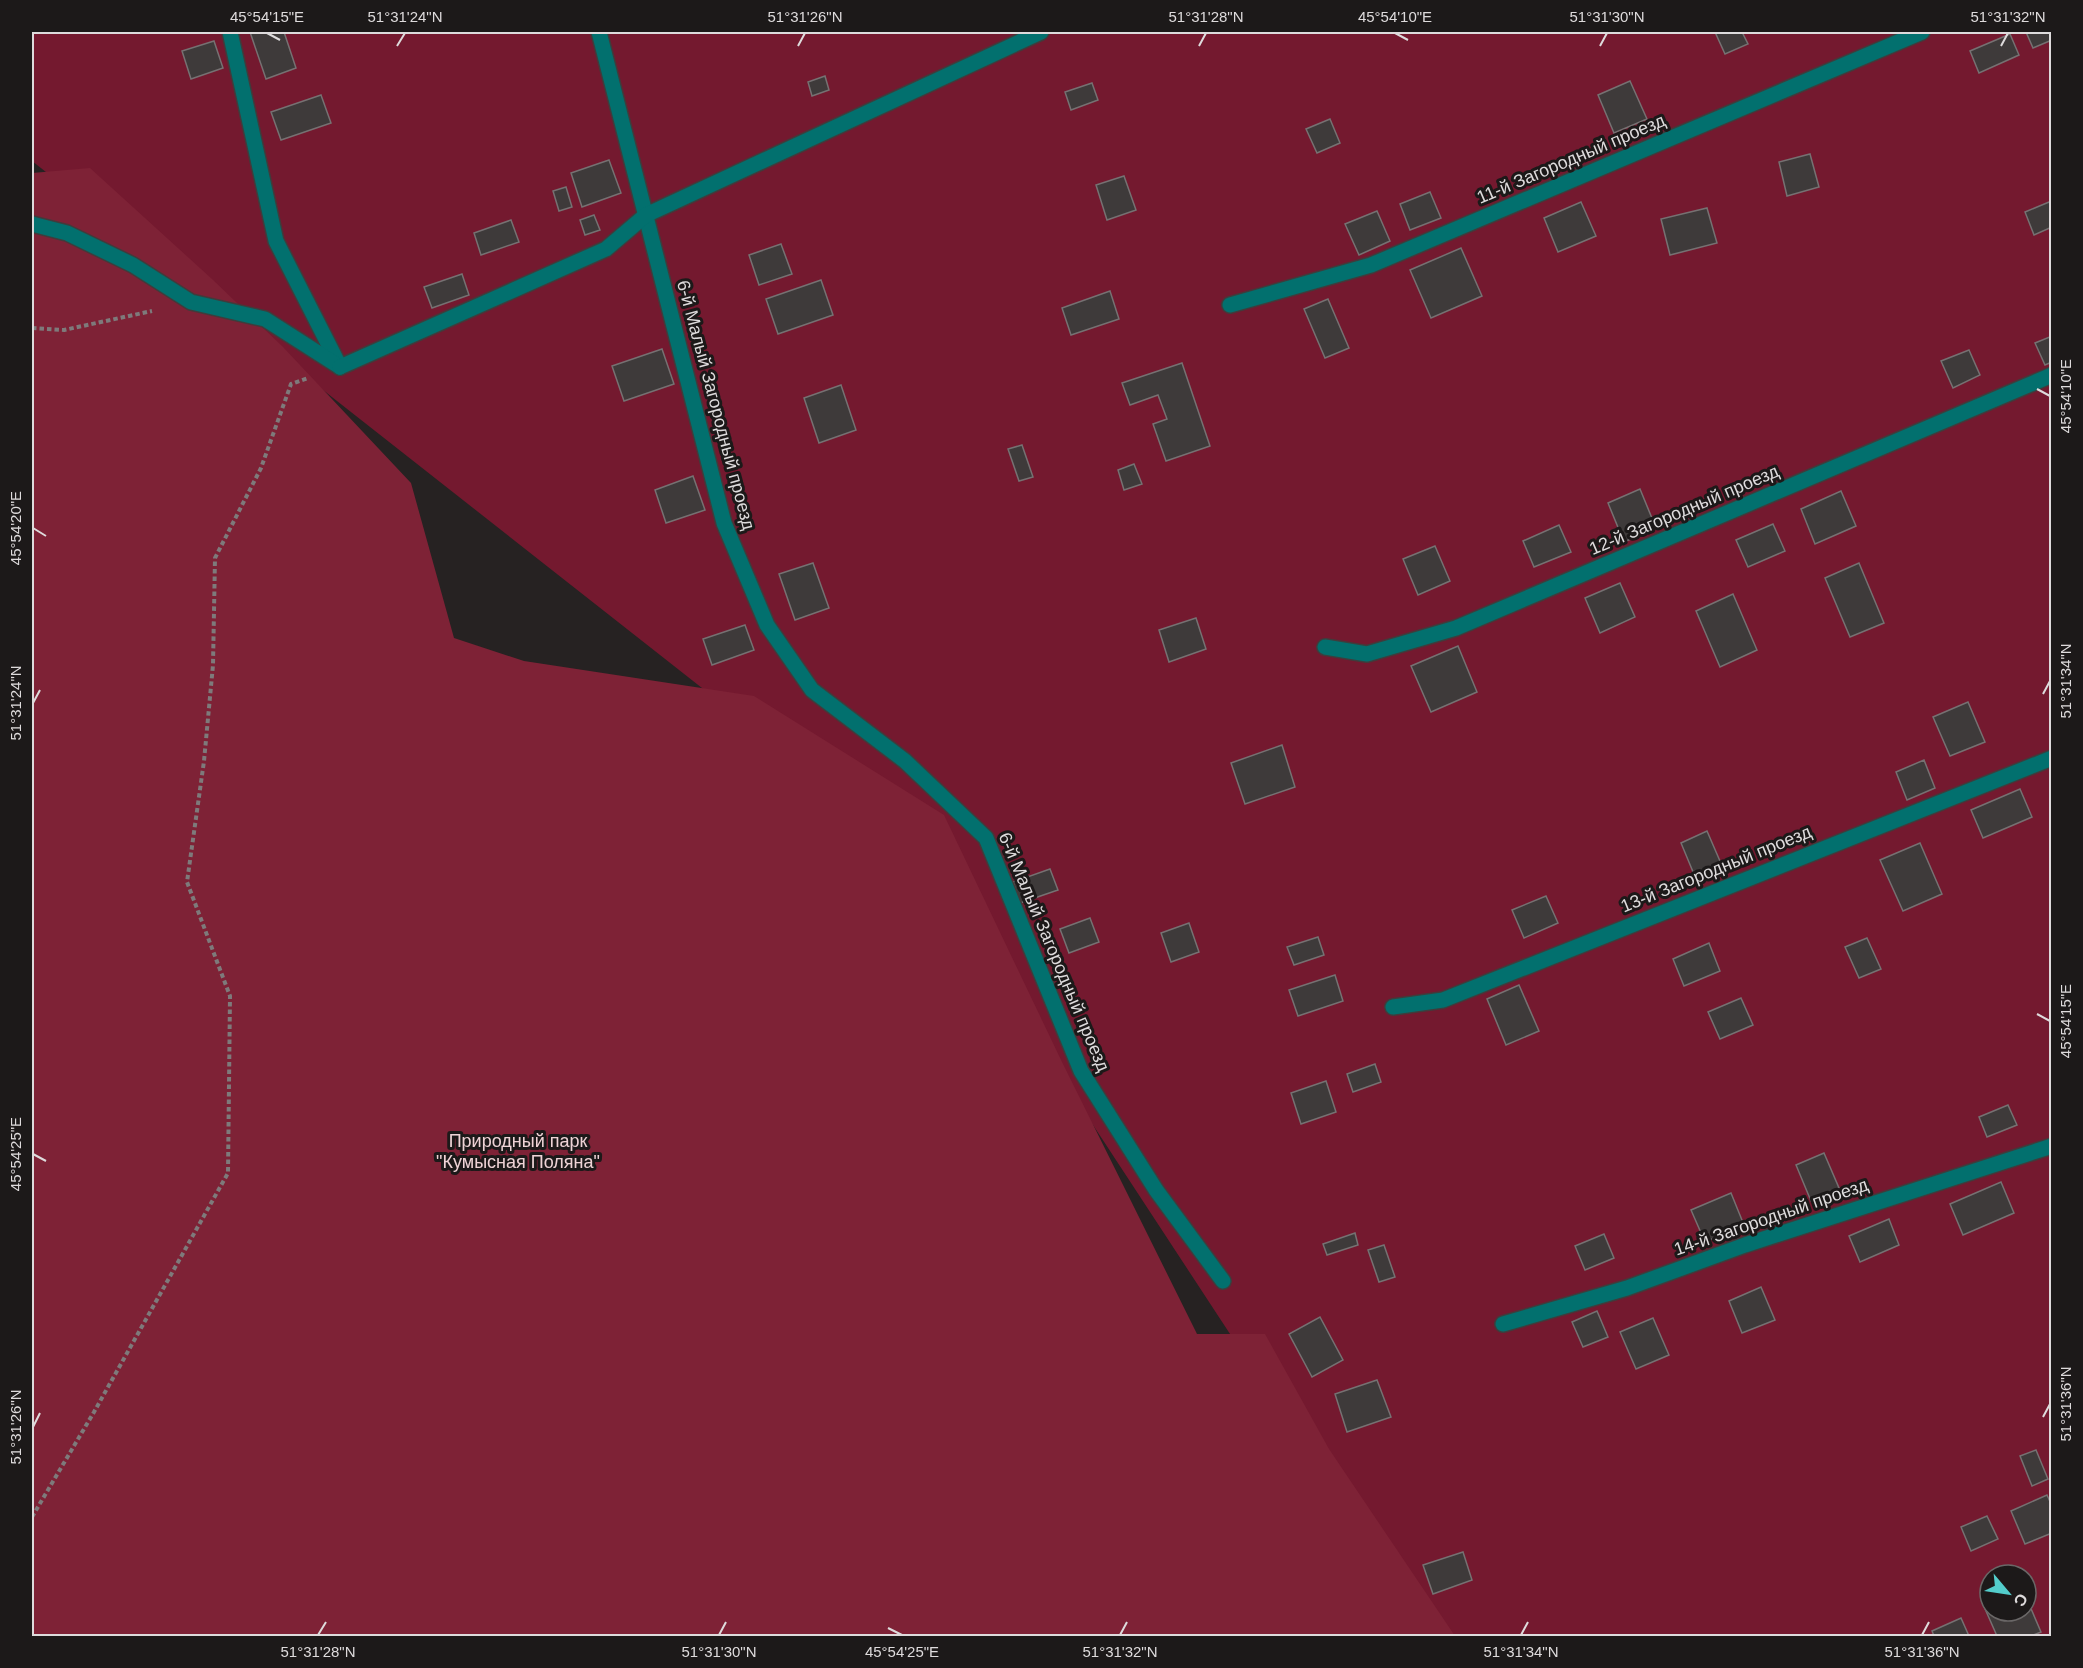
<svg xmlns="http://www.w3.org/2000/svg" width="2083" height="1668" font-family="Arial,sans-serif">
<rect width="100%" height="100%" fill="#262222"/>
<path fill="#74192f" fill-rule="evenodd" d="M32 32H2051V1636H1428L918 858 32 161ZM1990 1575H2026V1611H1990Z"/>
<path fill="#7e2236" d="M90 168 212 279 283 347 411 483 454 638 524 661 754 696 944 815 1062 1062 1197 1334H1265L1329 1449 1455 1636H32V173Z"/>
<g fill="#3e3a3a" stroke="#767172" stroke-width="1.5">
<path d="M250 32H284L296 68 266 79Z"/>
<path d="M1715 32H1742L1748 44 1725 54Z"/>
<path d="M2026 32H2052V40L2033 48Z"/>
<path d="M2010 34 2019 55 1979 73 1970 51Z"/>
<path d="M214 41 223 68 191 79 182 51Z"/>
<path d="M825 76 829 90 812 96 808 82Z"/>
<path d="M1630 81 1647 119 1614 133 1598 95Z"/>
<path d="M1092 83 1098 100 1071 110 1065 92Z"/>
<path d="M321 95 331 123 281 140 271 112Z"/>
<path d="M1330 119 1340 143 1317 153 1306 129Z"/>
<path d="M1810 154 1819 187 1787 196 1779 162Z"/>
<path d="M609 160 621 193 582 207 571 173Z"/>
<path d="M1124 176 1136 210 1107 220 1096 185Z"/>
<path d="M566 187 572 207 559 211 553 191Z"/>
<path d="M1430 192 1441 218 1410 230 1400 204Z"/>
<path d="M1581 202 1596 236 1558 252 1544 218Z"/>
<path d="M2049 202 2052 208V227L2034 235 2025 212Z"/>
<path d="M1707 208 1717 243 1670 255 1661 219Z"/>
<path d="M1377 211 1390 241 1359 255 1345 224Z"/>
<path d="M594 215 600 230 585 235 580 220Z"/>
<path d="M511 220 519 242 481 255 474 233Z"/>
<path d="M781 244 792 274 759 285 749 255Z"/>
<path d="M1461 248 1482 296 1431 318 1410 270Z"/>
<path d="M462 274 469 295 432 308 424 287Z"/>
<path d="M821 280 833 315 778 334 766 299Z"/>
<path d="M1110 291 1119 319 1071 335 1062 308Z"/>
<path d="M1328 299 1349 348 1325 358 1304 309Z"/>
<path d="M2052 336V362L2045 365 2035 343Z"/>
<path d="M662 349 674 384 624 401 612 366Z"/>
<path d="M1969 350 1980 375 1953 388 1941 361Z"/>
<path d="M1182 363 1210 446 1166 461 1153 424 1167 419 1158 395 1130 405 1122 383Z"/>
<path d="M841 385 856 430 819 443 804 398Z"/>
<path d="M1022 445 1033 477 1019 481 1008 449Z"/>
<path d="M1134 464 1142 484 1124 490 1118 470Z"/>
<path d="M693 476 705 510 666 523 655 490Z"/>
<path d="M1640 489 1656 528 1624 542 1608 503Z"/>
<path d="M1841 491 1856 526 1815 544 1801 509Z"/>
<path d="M1773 524 1785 551 1748 567 1736 540Z"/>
<path d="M1559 525 1571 552 1534 567 1523 541Z"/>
<path d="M1435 546 1450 581 1418 595 1403 559Z"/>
<path d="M813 563 829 608 795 620 779 574Z"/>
<path d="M1859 563 1884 623 1850 637 1825 578Z"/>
<path d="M1620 583 1635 617 1600 633 1585 598Z"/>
<path d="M1733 594 1757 650 1720 667 1696 611Z"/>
<path d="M1196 618 1206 649 1169 662 1159 630Z"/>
<path d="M745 625 754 650 712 665 703 639Z"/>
<path d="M1458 646 1477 692 1431 712 1411 666Z"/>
<path d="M1968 702 1985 742 1950 756 1933 717Z"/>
<path d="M1282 745 1295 787 1245 804 1231 763Z"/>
<path d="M1924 760 1935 788 1907 800 1896 772Z"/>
<path d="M2020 789 2032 817 1983 838 1971 810Z"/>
<path d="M1707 831 1723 868 1696 879 1681 843Z"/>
<path d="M1920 843 1942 894 1903 911 1880 860Z"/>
<path d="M1050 869 1058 890 1020 903 1013 882Z"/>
<path d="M1546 896 1558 923 1524 938 1512 910Z"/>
<path d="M1090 918 1099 942 1069 953 1060 929Z"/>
<path d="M1189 923 1199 952 1171 962 1161 933Z"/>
<path d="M1318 937 1324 955 1294 965 1287 947Z"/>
<path d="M1867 938 1881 969 1859 978 1845 947Z"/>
<path d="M1709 943 1720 971 1684 986 1673 959Z"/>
<path d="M1335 975 1343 1001 1298 1016 1289 990Z"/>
<path d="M1519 985 1539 1031 1506 1045 1487 999Z"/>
<path d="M1741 998 1753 1025 1720 1039 1708 1012Z"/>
<path d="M1375 1064 1381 1082 1353 1092 1347 1074Z"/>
<path d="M1326 1081 1336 1112 1301 1124 1291 1093Z"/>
<path d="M2008 1105 2017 1125 1987 1137 1979 1117Z"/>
<path d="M1824 1153 1839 1188 1811 1201 1796 1165Z"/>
<path d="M2001 1182 2014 1213 1963 1235 1950 1204Z"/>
<path d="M1731 1193 1744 1225 1705 1242 1691 1210Z"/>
<path d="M1889 1219 1899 1245 1860 1262 1849 1236Z"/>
<path d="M1355 1233 1358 1245 1327 1255 1323 1244Z"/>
<path d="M1604 1234 1614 1258 1585 1270 1575 1246Z"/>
<path d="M1384 1245 1395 1277 1379 1282 1368 1250Z"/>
<path d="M1761 1287 1775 1320 1742 1333 1729 1301Z"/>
<path d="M1597 1311 1608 1337 1583 1347 1572 1322Z"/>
<path d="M1320 1317 1343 1360 1312 1377 1289 1334Z"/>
<path d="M1653 1318 1669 1355 1636 1369 1620 1332Z"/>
<path d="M1377 1380 1391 1417 1347 1432 1335 1394Z"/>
<path d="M2036 1450 2048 1479 2032 1486 2020 1456Z"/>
<path d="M2047 1495 2052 1506V1533L2025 1544 2011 1511Z"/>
<path d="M1987 1516 1998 1539 1971 1551 1961 1527Z"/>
<path d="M1463 1552 1472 1580 1433 1594 1423 1565Z"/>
<path d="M2026 1597 2041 1632 2031 1636H1997L1982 1602 1990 1599V1611H2026Z"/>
<path d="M1961 1618 1969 1636H1934L1932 1631Z"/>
</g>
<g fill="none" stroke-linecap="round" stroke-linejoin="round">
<defs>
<g id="service">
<path d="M230 32 276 241 340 367"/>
<path d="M599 32 724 523 767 625 812 690 905 761 986 838 1081 1071 1156 1190 1223 1281"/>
<path d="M32 224 67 233 133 265 191 302 265 319 340 367"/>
<path d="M1230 305 1371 265 1922 32"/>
<path d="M340 367 606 249 646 215 1041 32"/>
<path d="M1325 647 1367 654 1456 628 2052 375"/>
<path d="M1393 1007 1443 1000 2052 758"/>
<path d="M1503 1324 1627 1288 1745 1245 2052 1146"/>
</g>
</defs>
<use href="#service" stroke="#403c3c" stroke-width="18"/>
<g stroke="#7e7a7b" stroke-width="4" stroke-dasharray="4.5 3" stroke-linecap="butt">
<path d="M32 328 64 330 152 311"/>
<path d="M32 1517 94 1412 228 1173 230 996 187 882 204 761 213 665 215 558 261 468 291 384 308 378"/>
</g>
<use href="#service" stroke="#02706e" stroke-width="15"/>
</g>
<path fill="none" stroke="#dedbdc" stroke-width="2" d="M267 33 280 40M1395 33 1408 40M397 46 405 33M798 46 805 33M1199 46 1206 33M1600 46 1607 33M2001 46 2008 33M2037 389 2050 396M33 528 46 536M2043 694 2050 681M33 703 40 690M2037 1014 2050 1021M33 1154 46 1161M2043 1417 2050 1404M33 1427 40 1413M888 1628 902 1635M318 1635 326 1622M719 1635 726 1622M1120 1635 1127 1622M1521 1635 1528 1622M1922 1635 1929 1622"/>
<g text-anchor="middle" stroke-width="6" stroke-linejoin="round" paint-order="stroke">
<g font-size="18" fill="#dedbdc" stroke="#1c1919">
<text transform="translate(1571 159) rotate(-23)" y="6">11-й Загородный проезд</text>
<text transform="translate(716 405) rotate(75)" y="6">6-й Малый Загородный проезд</text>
<text transform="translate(1684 510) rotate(-23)" y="6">12-й Загородный проезд</text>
<text transform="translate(1716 869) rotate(-22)" y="6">13-й Загородный проезд</text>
<text transform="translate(1054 952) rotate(67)" y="6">6-й Малый Загородный проезд</text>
<text transform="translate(1771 1217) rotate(-19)" y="6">14-й Загородный проезд</text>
</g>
<g font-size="18" fill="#efd3d6" stroke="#1c1919">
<text x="518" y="1147">Природный парк<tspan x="518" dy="21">"Кумысная Поляна"</tspan></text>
</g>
</g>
<rect width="2083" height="1668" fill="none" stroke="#1c1919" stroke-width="66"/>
<g transform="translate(2008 1593) rotate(119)"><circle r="28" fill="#1c1919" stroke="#6a6767" stroke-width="1.5"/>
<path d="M0-4.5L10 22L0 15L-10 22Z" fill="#53cdcb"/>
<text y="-9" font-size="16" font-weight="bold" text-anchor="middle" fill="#dedbdc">С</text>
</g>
<rect x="33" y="33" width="2017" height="1602" fill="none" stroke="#dedbdc" stroke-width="2"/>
<g font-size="15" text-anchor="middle" fill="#dedbdc">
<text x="267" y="22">45°54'15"E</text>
<text x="405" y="22">51°31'24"N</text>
<text x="805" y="22">51°31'26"N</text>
<text x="1206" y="22">51°31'28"N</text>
<text x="1395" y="22">45°54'10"E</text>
<text x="1607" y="22">51°31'30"N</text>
<text x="2008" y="22">51°31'32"N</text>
<text transform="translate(2066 396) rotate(-90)" y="5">45°54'10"E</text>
<text transform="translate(16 528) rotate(-90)" y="5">45°54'20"E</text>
<text transform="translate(2066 681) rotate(-90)" y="5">51°31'34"N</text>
<text transform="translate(16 703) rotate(-90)" y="5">51°31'24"N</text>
<text transform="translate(2066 1021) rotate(-90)" y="5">45°54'15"E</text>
<text transform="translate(16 1154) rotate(-90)" y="5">45°54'25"E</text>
<text transform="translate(2066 1404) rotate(-90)" y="5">51°31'36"N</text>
<text transform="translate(16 1427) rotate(-90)" y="5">51°31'26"N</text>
<text x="318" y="1657">51°31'28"N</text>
<text x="719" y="1657">51°31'30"N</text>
<text x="902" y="1657">45°54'25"E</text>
<text x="1120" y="1657">51°31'32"N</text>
<text x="1521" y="1657">51°31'34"N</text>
<text x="1922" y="1657">51°31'36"N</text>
</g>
</svg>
